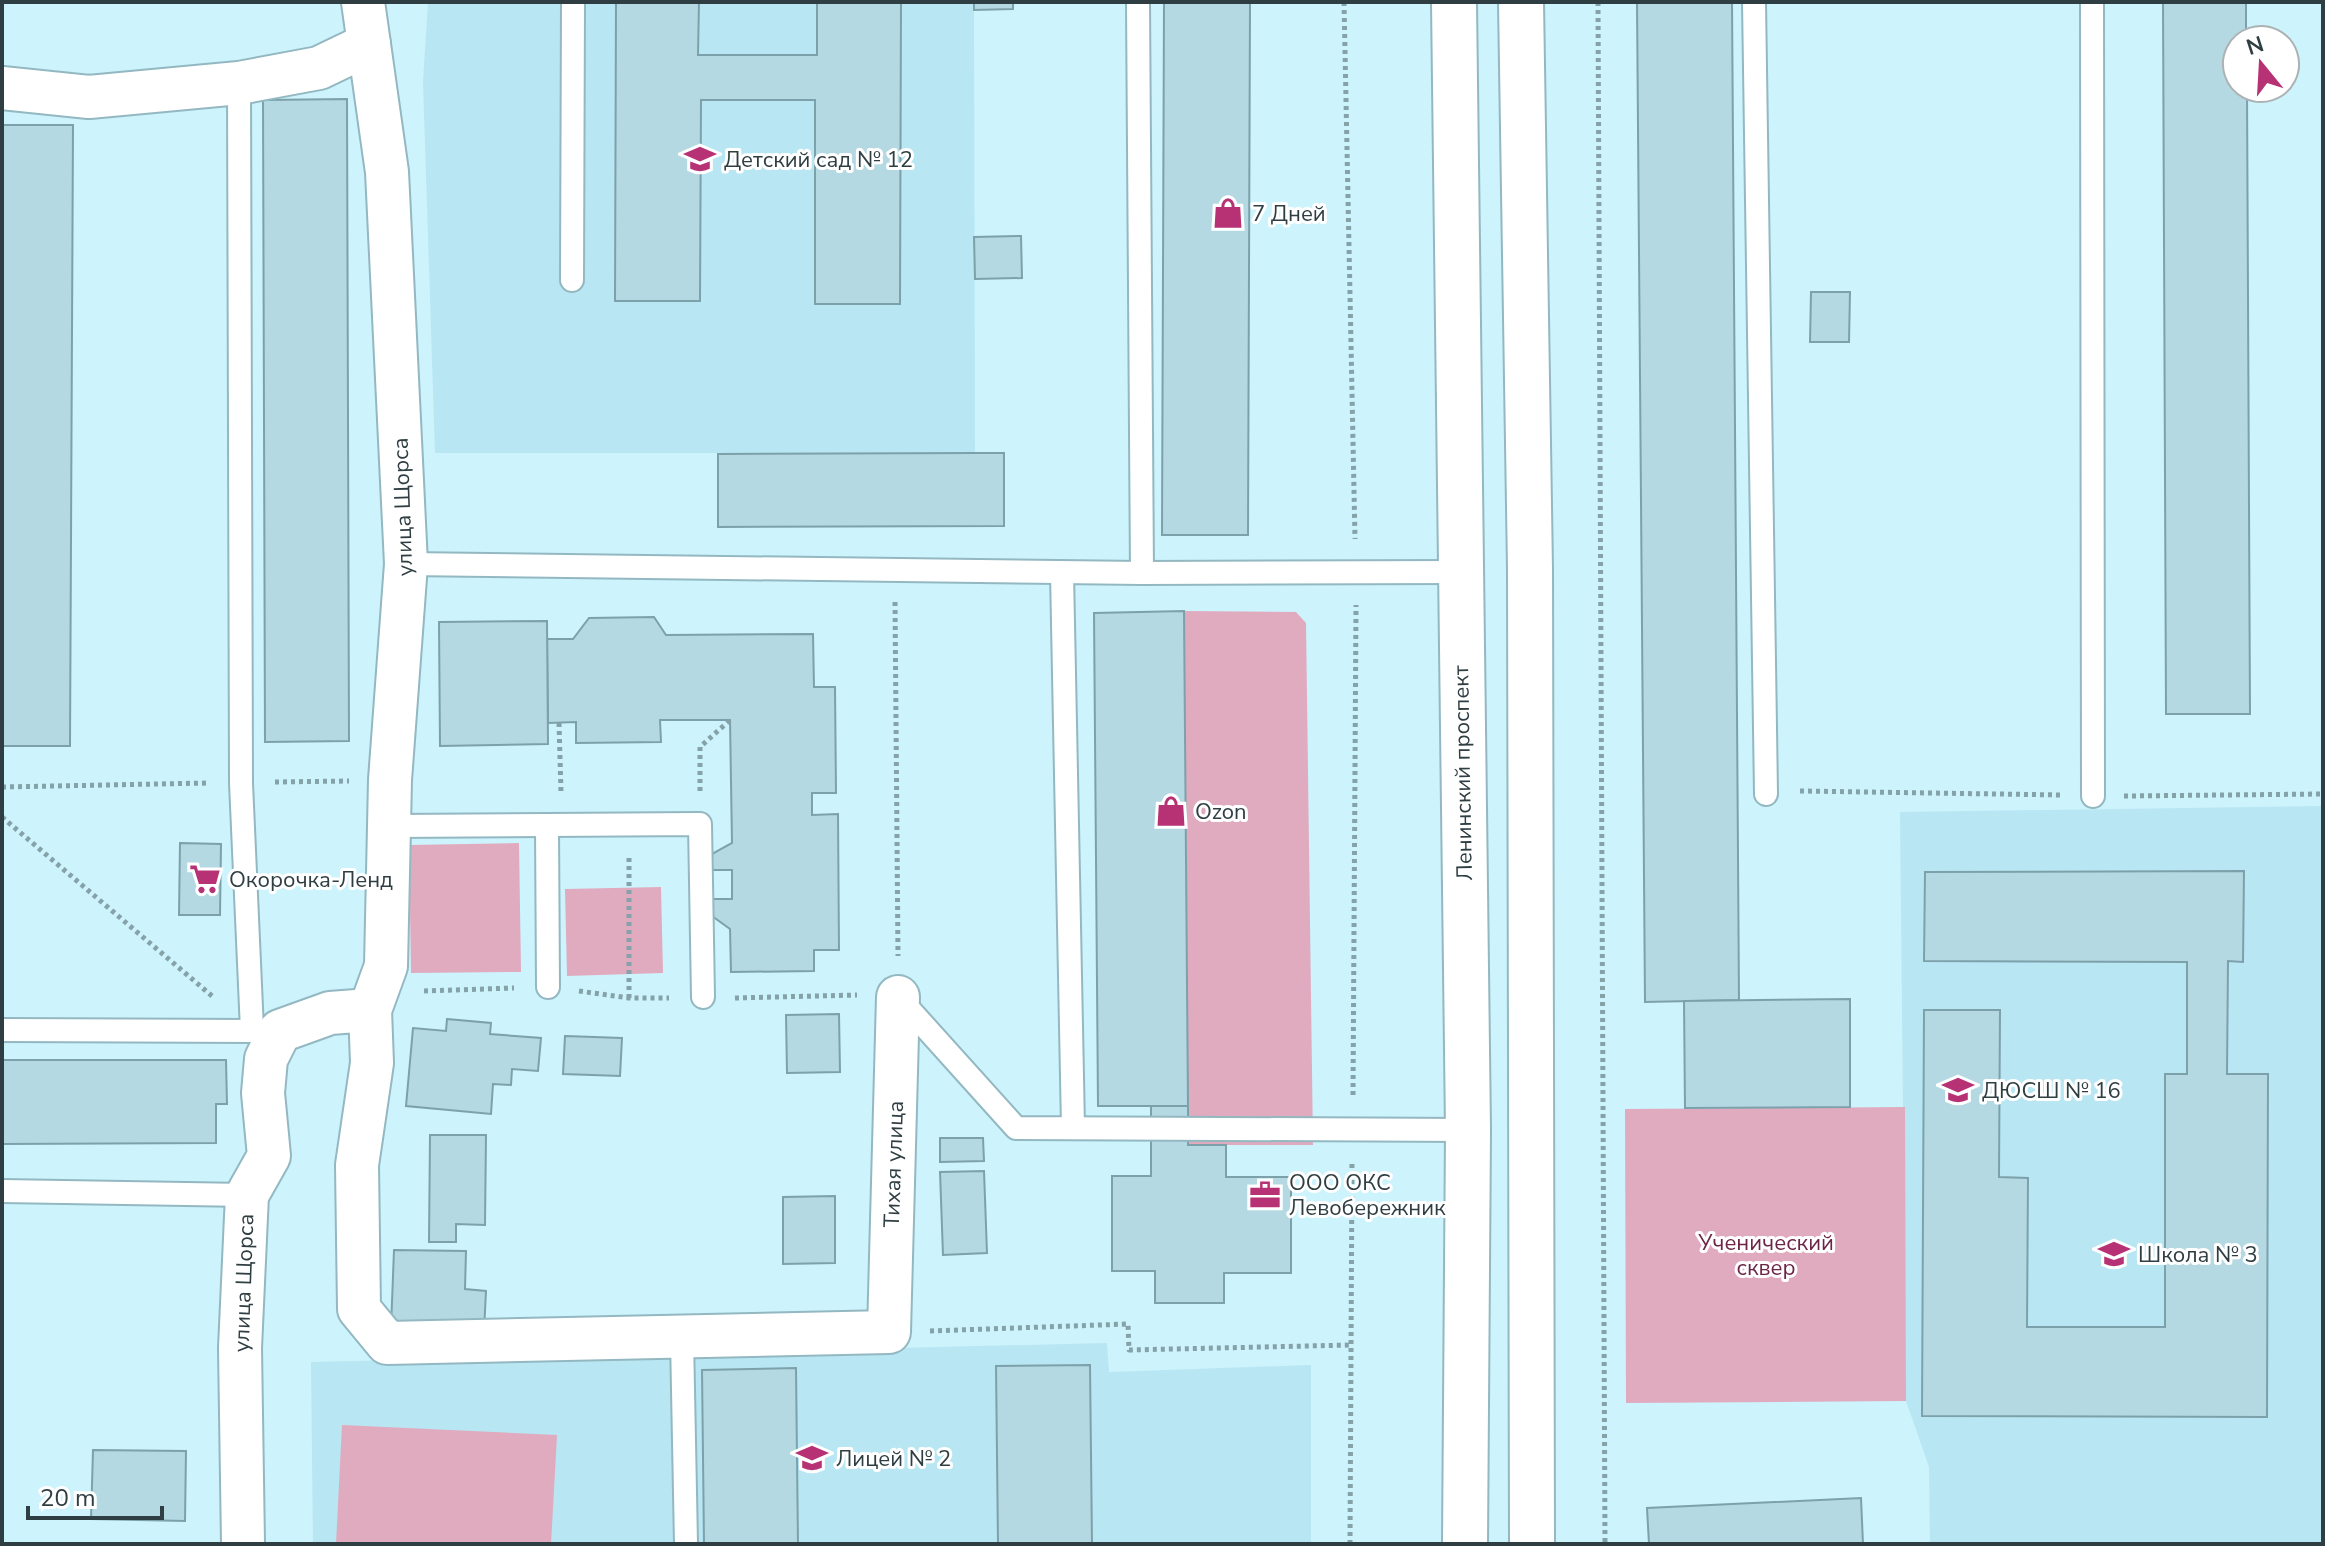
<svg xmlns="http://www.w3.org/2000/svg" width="2325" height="1546" font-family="'Nunito Sans',sans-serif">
<rect width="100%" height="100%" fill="#cdf3fd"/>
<g fill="#b8e6f3">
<path d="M428 2H974L975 453H435L423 82Z"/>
<path d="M2323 806V1544H1930L1929 1467 1906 1401 1900 812Z"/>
<path d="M1107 1343 1109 1372 1311 1365V1544H313L311 1362Z"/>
</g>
<g fill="#e0abbf">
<path d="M1184 611 1296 612 1306 623 1313 1145H1188Z"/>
<path d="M519 843 521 972 411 973 409 845Z"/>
<path d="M661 887 663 973 567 976 565 889Z"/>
<path d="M1905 1107 1906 1401 1626 1403 1625 1109Z"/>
<path d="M342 1425 557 1435 551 1544H336Z"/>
</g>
<g fill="#b4d9e3" stroke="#7da1ab" stroke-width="2">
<path d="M616 2H699L698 55H817V2H901L900 304H815V100H701L700 301H615Z"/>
<path d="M974 2H1013V9L974 10Z"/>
<path d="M1164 2H1250L1248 535H1162Z"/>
<path d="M1637 2H1732L1739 1000 1645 1002Z"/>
<path d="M2163 2H2246V40H2237V88H2247L2250 714H2166Z"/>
<path d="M347 99 349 741 265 742 263 100Z"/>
<path d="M2 125H73L70 746H2Z"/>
<path d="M1021 236 1022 278 975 279 974 237Z"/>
<path d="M1811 292H1850L1849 342H1810Z"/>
<path d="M975 453H1004V526L718 527V454Z"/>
<path d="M1184 611 1188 1106H1098L1094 613Z"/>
<path d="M654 617 666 635 813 634 814 687H835L836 793H812V815L838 814 839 950H814V971L731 972 730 929 712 916V899H732V870H710V855L732 843 730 720H660L661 742 576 743V722L548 723 547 639H573L589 618Z"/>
<path d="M547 621 548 744 440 746 439 622Z"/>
<path d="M180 843 221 844 220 915H179Z"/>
<path d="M2244 871 2243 962 2228 961 2227 1074H2268L2267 1417 1922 1416 1924 1010H2000L1999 1177 2028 1178 2027 1327H2165V1074H2187V962L1924 961 1925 872Z"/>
<path d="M1850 999V1107L1685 1108 1684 1001Z"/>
<path d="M839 1014 840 1072 787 1073 786 1015Z"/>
<path d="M447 1019 491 1023 490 1034 541 1038 538 1071 512 1069 511 1085 493 1084 491 1114 406 1106 413 1028 446 1031Z"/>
<path d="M565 1036 622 1038 620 1076 563 1074Z"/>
<path d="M2 1060H226L227 1104H216V1143L2 1144Z"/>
<path d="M1151 1106H1188V1145H1226V1177H1291V1273H1224V1303H1155V1271H1112V1176H1151Z"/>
<path d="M430 1135H486L485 1225 456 1224V1242H429Z"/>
<path d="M940 1138H983L984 1161 940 1162Z"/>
<path d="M984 1171 987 1253 943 1255 940 1172Z"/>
<path d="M835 1196V1263L783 1264V1197Z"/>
<path d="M394 1250 466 1251 465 1289 486 1291 484 1331 391 1328Z"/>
<path d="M1090 1365 1092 1544H998L996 1366Z"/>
<path d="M796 1368 798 1544H704L702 1370Z"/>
<path d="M93 1450 186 1451 185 1521 91 1519Z"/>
<path d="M1861 1498 1863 1544H1649L1647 1508Z"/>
</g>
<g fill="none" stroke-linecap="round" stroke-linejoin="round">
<defs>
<g id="service">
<path d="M1138 2 1142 573"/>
<path d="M1754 2 1766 794"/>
<path d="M2092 2 2093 796"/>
<path d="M239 83 241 783 252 1030"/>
<path d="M572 280 573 2"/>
<path d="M406 564 1142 573 1459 572"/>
<path d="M1062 573 1073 1127"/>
<path d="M392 826 700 824 703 997"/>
<path d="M547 826 548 987"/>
<path d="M899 998 1016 1128 1468 1130"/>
<path d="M2 1030 267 1031"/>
<path d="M2 1191 247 1195"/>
<path d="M682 1338 686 1544"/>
</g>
<g id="minor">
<path d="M363 2 387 172 406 564 390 780 386 966 370 1010 372 1063 357 1165 359 1309 387 1343 889 1332 898 997"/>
<path d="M2 88 89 97 239 83 319 68 369 44"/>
<path d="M243 1544 240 1348 247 1195 269 1156 263 1093 266 1059 280 1031 330 1013 370 1010"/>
</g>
<g id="primary">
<path d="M1454 2 1468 1130 1465 1544"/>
<path d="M1521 2 1530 569 1532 1544"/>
</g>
</defs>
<use href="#service" stroke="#93b8c1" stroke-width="26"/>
<use href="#minor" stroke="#93b8c1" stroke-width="46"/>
<use href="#primary" stroke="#93b8c1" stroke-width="48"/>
<g stroke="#86a2a9" stroke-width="5" stroke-dasharray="4 4" stroke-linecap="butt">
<path d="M1344 2 1355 539"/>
<path d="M1598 2 1605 1544"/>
<path d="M895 602 898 956"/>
<path d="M559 723 561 792"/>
<path d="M275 782 349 781"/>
<path d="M2 787 209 783"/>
<path d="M700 791V747L730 720"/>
<path d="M1800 791 2062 795"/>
<path d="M2124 796 2323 794"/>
<path d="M2 817 212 996"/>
<path d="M629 858V998"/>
<path d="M424 991 514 988"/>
<path d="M579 991 629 998H669"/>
<path d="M735 998 857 995"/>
<path d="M1353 1095 1356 605"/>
<path d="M930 1331 1128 1324 1129 1350 1351 1345"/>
<path d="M1350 1544 1352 1161"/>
</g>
<use href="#service" stroke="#fff" stroke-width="22"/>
<use href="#minor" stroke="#fff" stroke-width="42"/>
<use href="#primary" stroke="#fff" stroke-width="44"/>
</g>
<defs>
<symbol id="school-bare" viewBox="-9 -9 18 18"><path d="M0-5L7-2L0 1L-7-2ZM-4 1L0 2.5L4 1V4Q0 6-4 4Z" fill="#b73275" stroke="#fff" stroke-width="2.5" paint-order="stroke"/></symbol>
<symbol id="shop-bare" viewBox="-9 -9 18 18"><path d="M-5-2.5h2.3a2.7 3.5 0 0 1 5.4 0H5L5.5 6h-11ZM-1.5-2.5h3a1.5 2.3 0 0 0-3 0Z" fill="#b73275" stroke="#fff" stroke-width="2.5" paint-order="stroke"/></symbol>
<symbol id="supermarket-bare" viewBox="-9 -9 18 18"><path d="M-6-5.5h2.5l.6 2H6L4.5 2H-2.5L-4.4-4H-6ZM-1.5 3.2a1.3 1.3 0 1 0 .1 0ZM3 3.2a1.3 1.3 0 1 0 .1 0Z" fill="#b73275" stroke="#fff" stroke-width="2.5" paint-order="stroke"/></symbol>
<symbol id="office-bare" viewBox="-9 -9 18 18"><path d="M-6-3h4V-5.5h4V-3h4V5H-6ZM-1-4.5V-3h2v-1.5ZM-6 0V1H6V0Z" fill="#b73275" stroke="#fff" stroke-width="2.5" paint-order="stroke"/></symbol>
</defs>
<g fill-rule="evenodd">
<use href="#school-bare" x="678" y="137" width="44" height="44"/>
<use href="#shop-bare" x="1206" y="191" width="44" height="44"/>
<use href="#shop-bare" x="1149" y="789" width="44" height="44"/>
<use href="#supermarket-bare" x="183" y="857" width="44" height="44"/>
<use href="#school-bare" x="1936" y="1068" width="44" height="44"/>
<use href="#office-bare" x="1243" y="1173" width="44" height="44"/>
<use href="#school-bare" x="2092" y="1232" width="44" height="44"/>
<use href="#school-bare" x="790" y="1436" width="44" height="44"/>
</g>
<g text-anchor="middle" stroke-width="6" stroke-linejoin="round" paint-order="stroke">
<g font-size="22" fill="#2f3e42" stroke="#fff" text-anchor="start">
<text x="724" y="167">Детский сад № 12</text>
<text x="1252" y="221">7 Дней</text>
<text x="1195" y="819">Ozon</text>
<text x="229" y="887">Окорочка-Ленд</text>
<text x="1982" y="1098">ДЮСШ № 16</text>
<text x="1289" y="1190">ООО ОКС<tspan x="1289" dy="25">Левобережник</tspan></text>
<text x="2138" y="1262">Школа № 3</text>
<text x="836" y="1466">Лицей № 2</text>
</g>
<g font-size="22" fill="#2f3e42" stroke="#fff">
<text transform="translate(402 507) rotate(-92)" y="8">улица Щорса</text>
<text transform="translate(1462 773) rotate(-91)" y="8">Ленинский проспект</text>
<text transform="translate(893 1164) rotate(-88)" y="8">Тихая улица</text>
<text transform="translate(243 1283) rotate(-88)" y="8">улица Щорса</text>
</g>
<g font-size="22" fill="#6d2547" stroke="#fff">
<text x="1766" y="1250">Ученический<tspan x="1766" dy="25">сквер</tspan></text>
</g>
</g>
<rect width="2325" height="1546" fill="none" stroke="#2f3e42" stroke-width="8"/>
<g transform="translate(2261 64) rotate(342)"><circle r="38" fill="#ffffff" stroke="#acb2b3" stroke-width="2"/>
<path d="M0-6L14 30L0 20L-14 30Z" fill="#b73275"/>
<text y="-12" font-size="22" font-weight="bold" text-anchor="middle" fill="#2f3e42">N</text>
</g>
<path d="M28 1506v12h134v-12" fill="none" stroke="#2f3e42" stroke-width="4"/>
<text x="40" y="1506" font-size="24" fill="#2f3e42" stroke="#ffffff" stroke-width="6" paint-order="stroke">20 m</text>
</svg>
